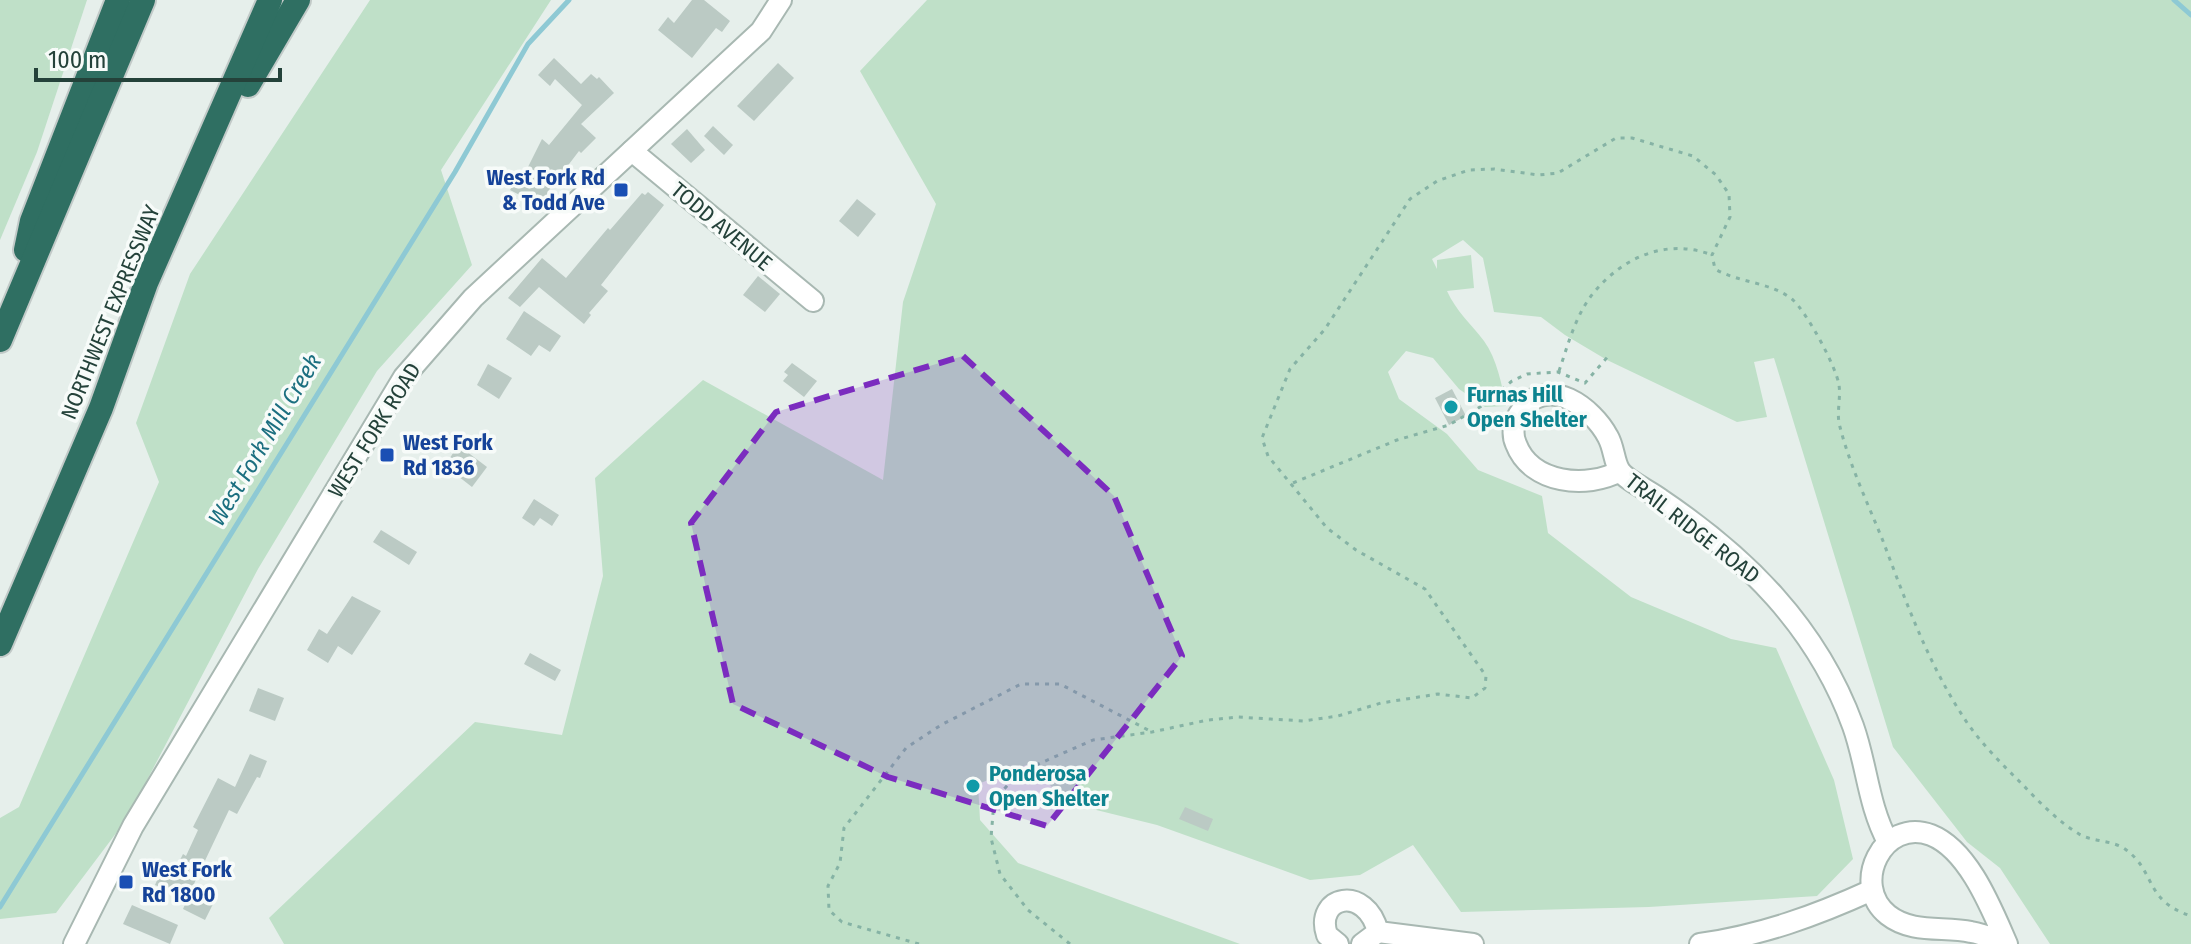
<svg xmlns="http://www.w3.org/2000/svg" width="2191" height="944" font-family="'Fira Sans Condensed',sans-serif">
<rect width="100%" height="100%" fill="#e6efeb"/>
<g fill="#bfe0c8">
<path d="M0 0H87L37 152 0 240Z"/>
<path d="M370 0H551L441 170 472 265 377 371 258 569 126 820 56 913 0 919V818L19 807 159 482 136 423 190 274Z"/>
<path d="M927 0H2191V944H2050L2000 868 1967 842 1893 747 1774 358 1754 362 1767 417 1737 422 1607 360 1565 335 1541 317 1494 312 1483 258 1463 240 1432 259 1437 269V260L1471 255 1474 288 1447 291C1456 311 1471 324 1484 341 1497 359 1502 385 1506 406L1485 407 1459 389 1433 358 1406 351 1388 372 1399 399 1447 434 1478 470 1542 496 1548 533 1631 597 1731 639 1776 648 1834 780 1853 859 1817 896 1649 907 1461 912 1413 845 1360 875 1310 880 1157 825 1068 803 1029 764 978 784 980 820 1018 863 1240 944H284L269 918 475 722 562 735 603 576 595 478 703 380 883 480 903 302 936 204 860 71Z"/>
</g>
<g fill="none" stroke-linecap="round" stroke-linejoin="round">
<g stroke="#8ec9d4" stroke-width="5">
<path d="M2174 0 2191 15"/>
<path d="M0 907 455 172 528 44 569 0"/>
</g>
</g>
<g fill="#bbcac4">
<path d="M692 0H704L730 21 722 32 716 28 692 58 658 30 668 17 674 23Z"/>
<path d="M554 58 581 84 591 74 597 79 599 77 614 93 581 124 596 138 581 153 579 151 563 172 560 169 541 206 510 190 516 179 521 181 542 139 549 145 582 105 555 79 550 86 538 75Z"/>
<path d="M778 63 794 78 754 121 737 106Z"/>
<path d="M713 126 733 145 724 155 704 136Z"/>
<path d="M687 129 705 150 691 163 671 144Z"/>
<path d="M648 192 664 205 601 285 608 291 589 313 591 315 584 324 539 287 520 307 508 298 542 258 566 278 608 228 610 230 642 193 645 195Z"/>
<path d="M857 199 876 214 858 237 839 221Z"/>
<path d="M758 276 780 294 765 312 743 295Z"/>
<path d="M524 311 561 336 550 352 539 345 531 356 506 339Z"/>
<path d="M792 363 817 381 804 397 783 381 788 375 784 372Z"/>
<path d="M488 364 512 378 499 399 477 385Z"/>
<path d="M1452 389 1466 416 1449 425 1435 398Z"/>
<path d="M458 445 487 467 472 487 445 466Z"/>
<path d="M534 499 559 515 552 526 540 518 534 526 522 518Z"/>
<path d="M381 530 417 552 409 565 373 542Z"/>
<path d="M352 596 381 611 352 655 338 646 328 663 307 650 319 629 327 634Z"/>
<path d="M530 653 561 670 555 681 524 664Z"/>
<path d="M258 688 284 698 275 721 249 711Z"/>
<path d="M250 754 267 761 260 778 257 777 237 814 229 810 193 886 216 898 205 920 183 909 188 898 155 885 162 869 173 874 183 854 186 856 198 830 193 827 218 778 235 787Z"/>
<path d="M1185 807 1213 819 1208 831 1179 819Z"/>
<path d="M132 905 178 925 170 944 123 924Z"/>
</g>
<g fill="none" stroke-linecap="round" stroke-linejoin="round">
<defs>
<g id="minor">
<path d="M632 151 813 301"/>
<path d="M1620 471C1587 489 1531 484 1516 444 1511 433 1514 420 1522 410 1548 374 1593 408 1608 437 1614 447 1614 463 1620 471 1626 480 1651 492 1660 499 1746 557 1817 627 1853 726 1867 765 1868 805 1888 842"/>
<path d="M1378 932 1473 944"/>
<path d="M2006 943C1995 939 1983 934 1971 932 1944 926 1912 934 1888 915 1850 885 1883 817 1931 835 1969 850 1992 910 2007 944"/>
<path d="M74 944 133 826 404 377 473 298 761 31 781 0"/>
<path d="M1338 944 1327 935C1314 896 1366 884 1378 932L1362 944"/>
<path d="M1700 944C1762 935 1815 916 1872 890"/>
</g>
<g id="highway">
<path d="M248 85 298 0"/>
<path d="M26 250 32 221 118 0"/>
<path d="M0 340 143 0"/>
<path d="M0 644 101 408 146 283 270 0"/>
</g>
</defs>
<use href="#minor" stroke="#a8b8b2" stroke-width="24"/>
<use href="#highway" stroke="#c2cac8" stroke-width="28"/>
<g stroke="#86b3a5" stroke-width="3" stroke-dasharray="4 6" stroke-linecap="butt">
<path d="M1559 371C1568 345 1576 313 1595 291 1625 256 1668 238 1712 255"/>
<path d="M1293 483 1397 440 1449 425 1480 407 1512 381 1527 374 1558 372 1585 383 1610 354"/>
<path d="M919 944 842 922 829 910 828 886 840 863 844 828 906 748 941 725 1021 684H1060L1152 732"/>
<path d="M1070 944 1028 910 1000 874 991 838 994 801 1011 781 1027 769 1093 740 1152 732 1208 720 1238 717 1303 721 1338 716 1381 703 1438 694 1472 698 1485 688 1486 676 1425 589 1356 550 1327 528 1268 456 1262 438 1290 369 1325 329 1410 199 1437 181 1469 170 1494 169 1539 175 1558 173 1616 138H1632L1693 156 1716 175 1729 194 1730 217 1712 255 1715 269C1739 283 1772 282 1793 300 1807 313 1836 366 1839 385 1841 399 1836 414 1840 427 1850 466 1868 504 1883 541 1906 602 1928 663 1964 718 1980 743 2003 765 2024 786 2040 803 2059 822 2079 834 2093 842 2112 840 2125 849 2157 872 2143 900 2191 916"/>
</g>
<use href="#minor" stroke="#fff" stroke-width="20"/>
<use href="#highway" stroke="#2f6f62" stroke-width="24"/>
</g>
<path fill="#7b2cbf" fill-opacity="0.2" stroke="#7b2cbf" stroke-width="6" stroke-dasharray="16 10" stroke-linejoin="round" d="M963 356 1114 496 1182 656 1047 826 888 777 733 704 691 523 776 412Z"/>
<g fill="#1a4fb4" stroke="#f7fbf9" stroke-width="3">
<rect x="613" y="182" width="16" height="16" rx="4"/>
<rect x="379" y="447" width="16" height="16" rx="4"/>
<rect x="118" y="874" width="16" height="16" rx="4"/>
</g>
<g fill="#0f9aa8" stroke="#f7fbf9" stroke-width="3">
<circle cx="1451" cy="407" r="8"/>
<circle cx="973" cy="786" r="8"/>
</g>
<g text-anchor="middle" stroke-width="7" stroke-linejoin="round" paint-order="stroke">
<g font-size="22" font-weight="bold" fill="#164399" stroke="#f7fbf9" text-anchor="start">
<text x="605" y="185" text-anchor="end">West Fork Rd<tspan x="605" dy="25">&amp; Todd Ave</tspan></text>
<text x="403" y="450">West Fork<tspan x="403" dy="25">Rd 1836</tspan></text>
<text x="142" y="877">West Fork<tspan x="142" dy="25">Rd 1800</tspan></text>
</g>
<g font-size="22" fill="#24423a" stroke="#f7fbf9">
<text transform="translate(722 226) rotate(40)" y="8">TODD AVENUE</text>
<text transform="translate(110 312) rotate(-68)" y="8">NORTHWEST EXPRESSWAY</text>
<text transform="translate(374 430) rotate(-58)" y="8">WEST FORK ROAD</text>
<text transform="translate(1693 528) rotate(38)" y="8">TRAIL RIDGE ROAD</text>
</g>
<g font-size="22" font-weight="bold" fill="#0d838f" stroke="#f7fbf9" text-anchor="start">
<text x="1467" y="402">Furnas Hill<tspan x="1467" dy="25">Open Shelter</tspan></text>
<text x="989" y="781">Ponderosa<tspan x="989" dy="25">Open Shelter</tspan></text>
</g>
<g font-size="24" font-style="italic" fill="#1c6f80" stroke="#f7fbf9">
<text transform="translate(265 440) rotate(-59)" y="8">West Fork Mill Creek</text>
</g>
</g>
<path d="M36 68v12h244v-12" fill="none" stroke="#24423a" stroke-width="4"/>
<text x="48" y="68" font-size="24" fill="#24423a" stroke="#f7fbf9" stroke-width="6" paint-order="stroke">100 m</text>
</svg>
